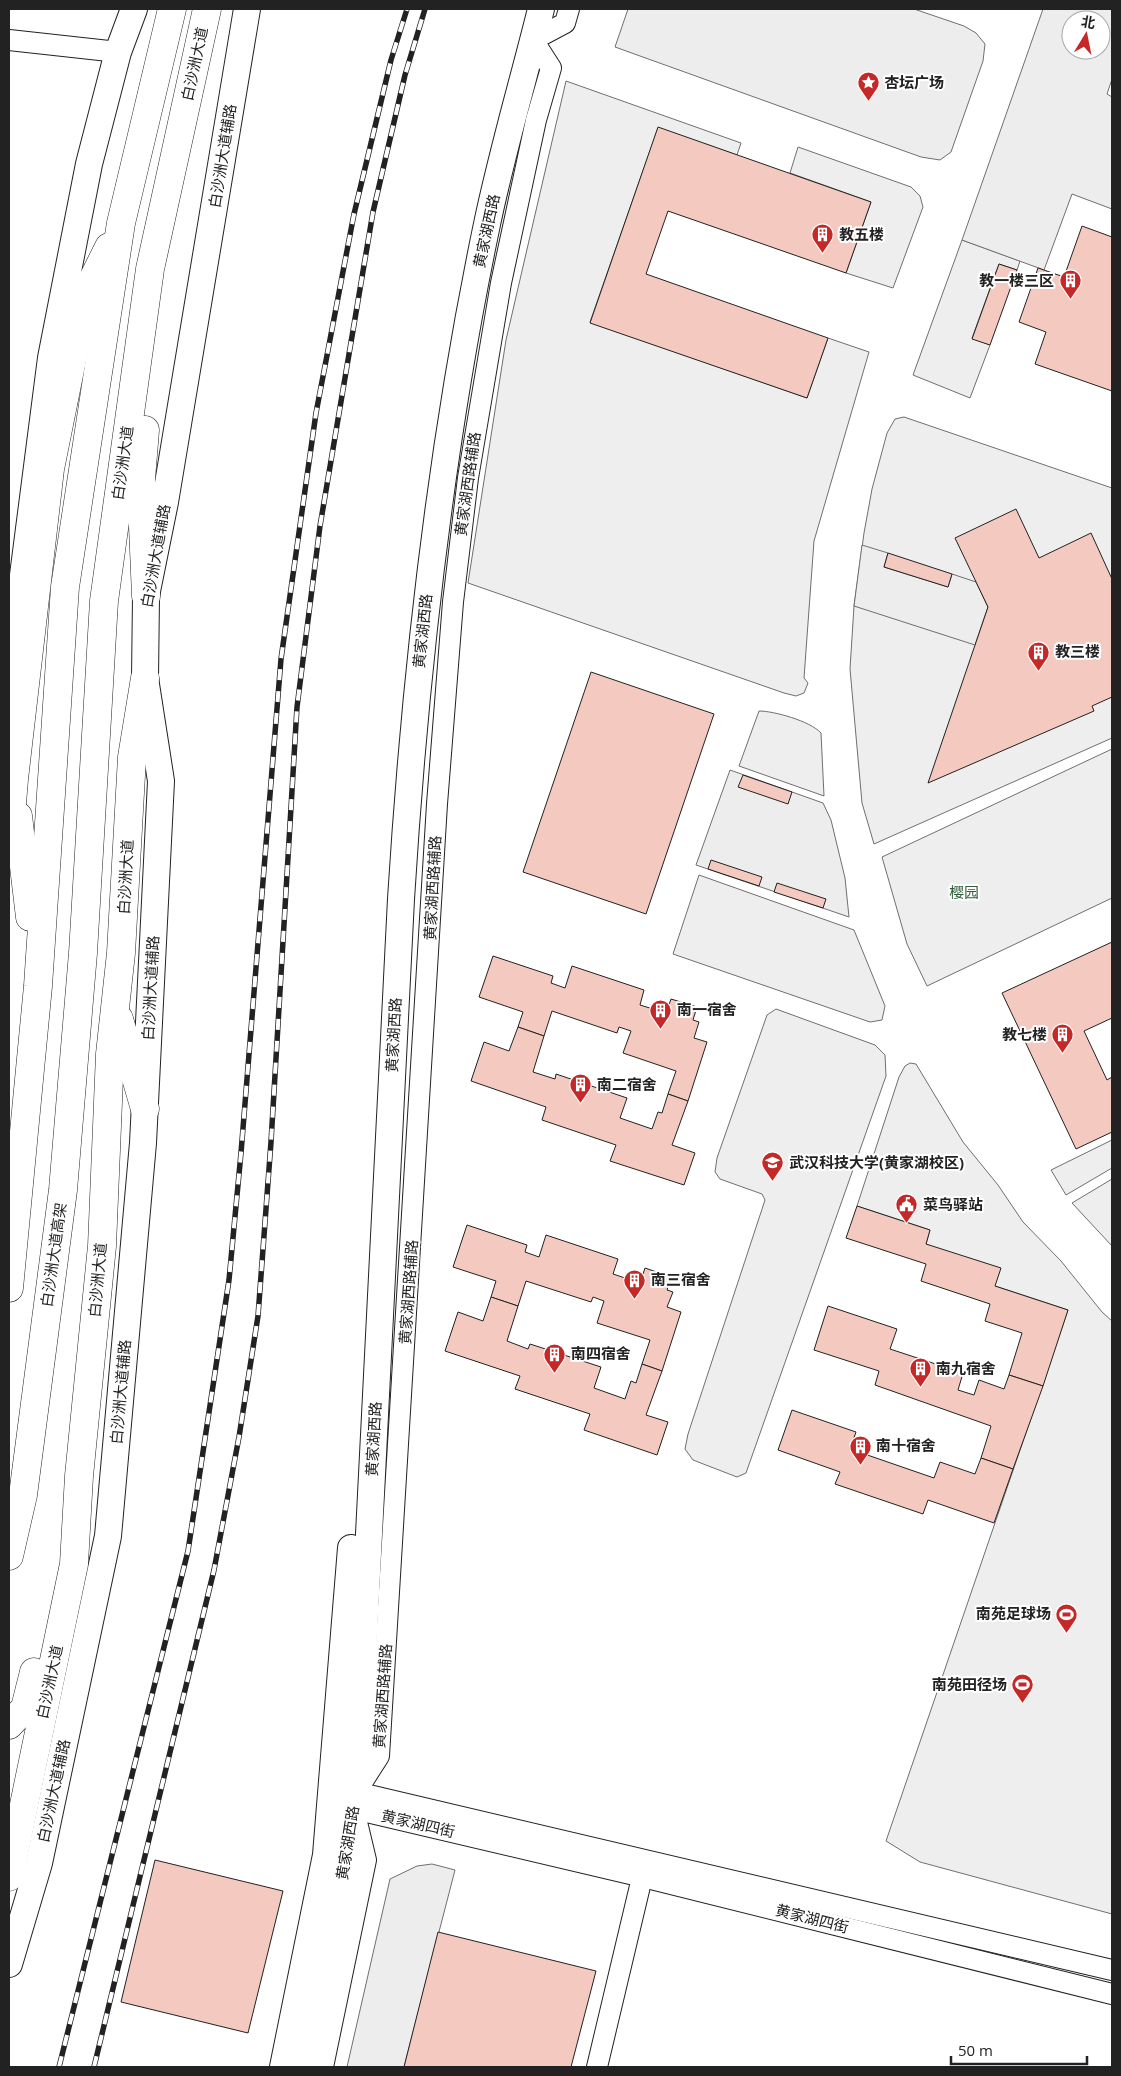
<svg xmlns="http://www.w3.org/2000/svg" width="1121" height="2076" font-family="'Open Sans','Noto Sans SC',sans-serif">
<rect width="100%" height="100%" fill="#fff"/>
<g fill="#eee" stroke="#6f6f6f">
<path d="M566 81 741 143 737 155 658 128 590 322 807 398 828 338 869 352 814 541 804 678 808 683 804 693 796 696 784 693 468 583 506 340Z"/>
<path d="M798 147 911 187 920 196 923 207 893 288 846 273 871 202 790 173Z"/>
<path d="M962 240 1020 261 1017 270 999 264 972 338 990 345 970 398 913 375Z"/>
<path d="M904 417 1112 488V738L874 844 862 803 850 669 854 606 864 533 872 489 887 433 895 419Z"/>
<path d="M759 711C774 711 810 721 821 733L824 796 739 766Z"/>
<path d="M1112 749V898L927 986 907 944 882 857Z"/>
<path d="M699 875 854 930 885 1006 882 1020 870 1022 673 954Z"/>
<path d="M776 1009 875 1045 885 1055 886 1076 746 1473 737 1477 693 1460 685 1449 688 1434 765 1200 762 1194 720 1179 715 1172 717 1158 767 1015Z"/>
<path d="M910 1063 916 1064 963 1142 998 1185 1023 1222 1061 1261 1102 1312 1112 1321V1914L920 1862 886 1841 1068 1310 995 1286 926 1244 930 1230 857 1206 899 1077 905 1066Z"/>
<path d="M1112 1140V1168L1066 1195 1051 1170Z"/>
<path d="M1112 1179V1246L1072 1203Z"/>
</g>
<g fill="#ededed" stroke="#6f6f6f" fill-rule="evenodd">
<path d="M628 9H914L964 26 976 33 985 44 983 61 951 152 940 160 921 157 615 47Z"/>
<path d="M1043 9H1112V79L1107 94 1112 97V209L1072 194 1044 270 962 240ZM1071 20H1101V50H1071Z"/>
<path d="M862 545 888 553 884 567 948 587 952 574 976 582 988 607 975 645 854 606Z"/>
<path d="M730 770 823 803 831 820 845 878 849 917 696 865Z"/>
<path d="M432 1864 455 1870 404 2067H347L390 1879 417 1866Z"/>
</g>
<g fill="#f3c9c0" stroke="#222">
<path d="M658 127 871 202 846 273 668 211 646 274 828 338 807 398 590 323Z"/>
<path d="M1082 226 1112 237V391L1035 364 1046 332 1019 322 1038 268 1064 277Z"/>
<path d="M999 264 1017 270 990 345 972 339Z"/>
<path d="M1016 509 1039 558 1091 533 1112 579V697L1092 706 1094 711 928 783 988 607 955 538Z"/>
<path d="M888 553 952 574 948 587 884 567Z"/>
<path d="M591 672 714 714 646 914 523 872Z"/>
<path d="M743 775 792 792 788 804 738 787Z"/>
<path d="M711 860 762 877 759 886 708 869Z"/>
<path d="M777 883 826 899 823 908 774 892Z"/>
<path d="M1112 942V1018L1084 1031 1107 1080 1112 1077V1132L1076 1149 1002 993Z"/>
<path d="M493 956 553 976 551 983 565 988 572 966 644 990 640 1005 666 1013 671 999 697 1007 693 1020 699 1022 694 1038 707 1042 688 1101 668 1094 676 1071 623 1053 631 1031 619 1027 617 1033 552 1011 544 1036 518 1027 523 1012 479 997Z"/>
<path d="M518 1027 544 1036 533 1072 555 1079 556 1074 627 1098 620 1118 652 1129 658 1112 662 1113 668 1094 688 1101 672 1145 695 1153 684 1185 610 1161 616 1145 542 1120 546 1107 471 1081 484 1042 509 1051Z"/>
<path d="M857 1206 930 1230 926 1244 1001 1268 995 1286 1068 1310 1043 1386 1009 1375 1022 1333 985 1321 990 1304 921 1281 926 1264 846 1238Z"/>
<path d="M467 1225 527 1245 525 1252 539 1257 546 1235 618 1259 613 1274 640 1283 645 1268 671 1277 667 1290 673 1292 667 1307 681 1312 662 1371 642 1364 650 1340 597 1323 604 1301 593 1297 591 1302 526 1281 518 1306 491 1297 496 1281 453 1267Z"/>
<path d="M491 1297 518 1306 507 1341 528 1349 530 1344 601 1367 594 1388 625 1399 631 1381 636 1383 642 1364 662 1371 646 1415 668 1422 657 1455 584 1430 590 1414 515 1389 520 1376 445 1351 458 1312 483 1321Z"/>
<path d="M828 1306 897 1329 890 1349 963 1373 958 1390 974 1395 979 1380 1004 1389 1009 1375 1043 1386 1013 1469 981 1458 991 1426 875 1385 879 1371 814 1350Z"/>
<path d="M792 1410 856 1432 850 1449 934 1478 940 1462 975 1474 981 1458 1013 1469 994 1523 928 1500 923 1514 835 1484 840 1472 778 1450Z"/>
<path d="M155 1860 283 1891 248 2033 121 2002Z"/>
<path d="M438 1932 596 1971 571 2067H404Z"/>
</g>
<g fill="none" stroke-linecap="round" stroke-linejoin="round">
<defs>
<g id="minor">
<path d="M9 40 118 52"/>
<path d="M356 1792 379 1756 437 804 453 602 468 478 501 283 536 120 551 68 533 40 565 23 569 9"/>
<path d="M345 1793 356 1792 1112 1970"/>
<path d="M341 1801 354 1809 643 1877 1112 1994"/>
<path d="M323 2067 366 1860 356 1818"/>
<path d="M597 2067 645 1865"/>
</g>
<g id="major">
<path d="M9 684 51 358 89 164 118 52 134 9"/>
<path d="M9 1964 39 1863 108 1536 143 1143 161 781 145 678 146 596 165 502 247 9"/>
<path d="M283 2067 326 1855 351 1548"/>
<path d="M303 2067 347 1858 356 1792 401 899C415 674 440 450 486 229 501 155 523 82 541 9"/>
</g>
<g id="highway">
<path d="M145 430 141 479 146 596"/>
<path d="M18 816 30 917"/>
<path d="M9 840 14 779 50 469 85 295 109 247"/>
<path d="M119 1019 145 1109"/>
<path d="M9 1288 38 986 65 587 121 223 172 9"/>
<path d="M9 1556 23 1495 63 1190 83 953 104 601 150 269 207 9"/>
<path d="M9 1725 25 1708 34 1672"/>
<path d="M9 1877 74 1564 79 1476 102 1246 110 1054 121 953 132 757 145 678"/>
</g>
</defs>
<use href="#minor" stroke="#222" stroke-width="22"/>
<use href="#major" stroke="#222" stroke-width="28"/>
<use href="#highway" stroke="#222" stroke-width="29"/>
<use href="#minor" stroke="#fff" stroke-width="20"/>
<use href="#major" stroke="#fff" stroke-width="26"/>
<use href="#highway" stroke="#fff" stroke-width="28"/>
<defs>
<g id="rail">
<path d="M59 2067 188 1551 229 1280 241 1153 281 659 316 413 354 214 391 60 407 9"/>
<path d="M94 2067 214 1570 239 1437 258 1316 271 1142 297 707 320 526 373 212 405 75 425 9"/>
</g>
</defs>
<use href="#rail" stroke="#222" stroke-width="5.5"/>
<use href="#rail" stroke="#fff" stroke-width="4" stroke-dasharray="11" stroke-linecap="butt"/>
</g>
<defs>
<symbol id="sight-pin" viewBox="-11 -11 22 30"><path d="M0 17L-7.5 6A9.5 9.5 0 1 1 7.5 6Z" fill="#c62828" stroke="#fff"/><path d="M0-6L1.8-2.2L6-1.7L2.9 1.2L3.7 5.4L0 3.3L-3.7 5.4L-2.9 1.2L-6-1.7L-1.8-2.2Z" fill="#fff"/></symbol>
<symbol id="building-pin" viewBox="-11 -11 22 30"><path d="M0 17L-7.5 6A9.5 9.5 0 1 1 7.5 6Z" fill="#c62828" stroke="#fff"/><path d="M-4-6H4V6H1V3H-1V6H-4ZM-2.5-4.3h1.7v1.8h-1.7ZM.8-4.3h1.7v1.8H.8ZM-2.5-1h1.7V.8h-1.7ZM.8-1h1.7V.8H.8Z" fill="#fff"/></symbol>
<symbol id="university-pin" viewBox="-11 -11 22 30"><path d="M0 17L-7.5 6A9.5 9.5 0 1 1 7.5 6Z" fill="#c62828" stroke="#fff"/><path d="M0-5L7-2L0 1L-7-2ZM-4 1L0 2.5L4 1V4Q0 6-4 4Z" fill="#fff"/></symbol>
<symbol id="civic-pin" viewBox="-11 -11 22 30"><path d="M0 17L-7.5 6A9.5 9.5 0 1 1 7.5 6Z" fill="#c62828" stroke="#fff"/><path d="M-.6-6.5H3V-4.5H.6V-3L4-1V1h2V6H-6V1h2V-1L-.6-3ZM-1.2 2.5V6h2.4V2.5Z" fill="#fff"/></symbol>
<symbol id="stadium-pin" viewBox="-11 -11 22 30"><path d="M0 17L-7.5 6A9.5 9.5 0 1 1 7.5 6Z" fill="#c62828" stroke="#fff"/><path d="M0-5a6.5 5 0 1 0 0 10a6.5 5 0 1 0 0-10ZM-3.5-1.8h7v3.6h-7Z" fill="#fff"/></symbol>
</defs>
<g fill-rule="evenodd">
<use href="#sight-pin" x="856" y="70" width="25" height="34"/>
<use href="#building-pin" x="810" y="222" width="25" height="34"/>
<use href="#building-pin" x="1058" y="268" width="25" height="34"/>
<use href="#building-pin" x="1026" y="640" width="25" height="34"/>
<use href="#building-pin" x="648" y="998" width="25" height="34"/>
<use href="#building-pin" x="1050" y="1022" width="25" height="34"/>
<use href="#building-pin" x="568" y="1072" width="25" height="34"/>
<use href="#university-pin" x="760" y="1150" width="25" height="34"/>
<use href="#civic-pin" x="894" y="1192" width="25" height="34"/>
<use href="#building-pin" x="622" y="1268" width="25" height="34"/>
<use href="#building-pin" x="542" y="1342" width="25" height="34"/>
<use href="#building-pin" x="908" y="1356" width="25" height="34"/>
<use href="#building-pin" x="848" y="1434" width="25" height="34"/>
<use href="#stadium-pin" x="1054" y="1602" width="25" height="34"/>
<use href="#stadium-pin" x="1010" y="1672" width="25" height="34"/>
</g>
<g text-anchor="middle" stroke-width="4" stroke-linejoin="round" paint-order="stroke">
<g font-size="15" fill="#222" stroke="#fff">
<text transform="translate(195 64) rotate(-78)" y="5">白沙洲大道</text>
<text transform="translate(223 156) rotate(-81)" y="5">白沙洲大道辅路</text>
<text transform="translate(487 231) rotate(-78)" y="5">黄家湖西路</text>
<text transform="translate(123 463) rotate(-82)" y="5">白沙洲大道</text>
<text transform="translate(468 484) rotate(-82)" y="5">黄家湖西路辅路</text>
<text transform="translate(156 556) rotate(-80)" y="5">白沙洲大道辅路</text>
<text transform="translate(423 631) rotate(-84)" y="5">黄家湖西路</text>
<text transform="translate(126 877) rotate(-87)" y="5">白沙洲大道</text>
<text transform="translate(433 888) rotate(-87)" y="5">黄家湖西路辅路</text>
<text transform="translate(151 988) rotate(-87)" y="5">白沙洲大道辅路</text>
<text transform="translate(394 1035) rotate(-87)" y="5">黄家湖西路</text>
<text transform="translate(54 1255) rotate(-82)" y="5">白沙洲大道高架</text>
<text transform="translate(98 1280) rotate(-85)" y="5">白沙洲大道</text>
<text transform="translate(409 1292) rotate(-86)" y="5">黄家湖西路辅路</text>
<text transform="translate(121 1392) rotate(-85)" y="5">白沙洲大道辅路</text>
<text transform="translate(374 1439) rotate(-87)" y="5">黄家湖西路</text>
<text transform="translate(50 1682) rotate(-78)" y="5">白沙洲大道</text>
<text transform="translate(383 1696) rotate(-86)" y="5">黄家湖西路辅路</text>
<text transform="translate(54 1791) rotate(-78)" y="5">白沙洲大道辅路</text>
<text transform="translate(418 1824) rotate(13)" y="5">黄家湖四街</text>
<text transform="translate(348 1843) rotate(-81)" y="5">黄家湖西路</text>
<text transform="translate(812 1919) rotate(14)" y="5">黄家湖四街</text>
</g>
<g font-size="15" font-weight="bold" fill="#222" stroke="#fff" text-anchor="start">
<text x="884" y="88">杏坛广场</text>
<text x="839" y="240">教五楼</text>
<text x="1054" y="286" text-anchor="end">教一楼三区</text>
<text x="1055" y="657">教三楼</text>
<text x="677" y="1015">南一宿舍</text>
<text x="1047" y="1040" text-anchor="end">教七楼</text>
<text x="597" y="1090">南二宿舍</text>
<text x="789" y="1168">武汉科技大学(黄家湖校区)</text>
<text x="923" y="1210">菜鸟驿站</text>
<text x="651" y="1285">南三宿舍</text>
<text x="571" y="1359">南四宿舍</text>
<text x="936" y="1374">南九宿舍</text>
<text x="876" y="1451">南十宿舍</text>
<text x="1051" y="1619" text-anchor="end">南苑足球场</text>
<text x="1007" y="1690" text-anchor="end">南苑田径场</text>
</g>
<g font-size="15" fill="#2f5e38" stroke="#fff">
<text x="964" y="898">樱园</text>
</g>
</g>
<rect width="1121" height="2076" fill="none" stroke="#222222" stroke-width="20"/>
<g transform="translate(1086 35) rotate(10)"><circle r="24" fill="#ffffff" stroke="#a7a7a7"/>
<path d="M0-4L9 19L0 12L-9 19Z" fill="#c62828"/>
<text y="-8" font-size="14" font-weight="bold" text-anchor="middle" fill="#222222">北</text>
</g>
<path d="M951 2056v8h136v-8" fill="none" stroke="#222222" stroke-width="2.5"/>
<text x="958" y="2056" font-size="15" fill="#222222" stroke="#ffffff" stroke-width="4" paint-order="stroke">50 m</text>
</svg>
